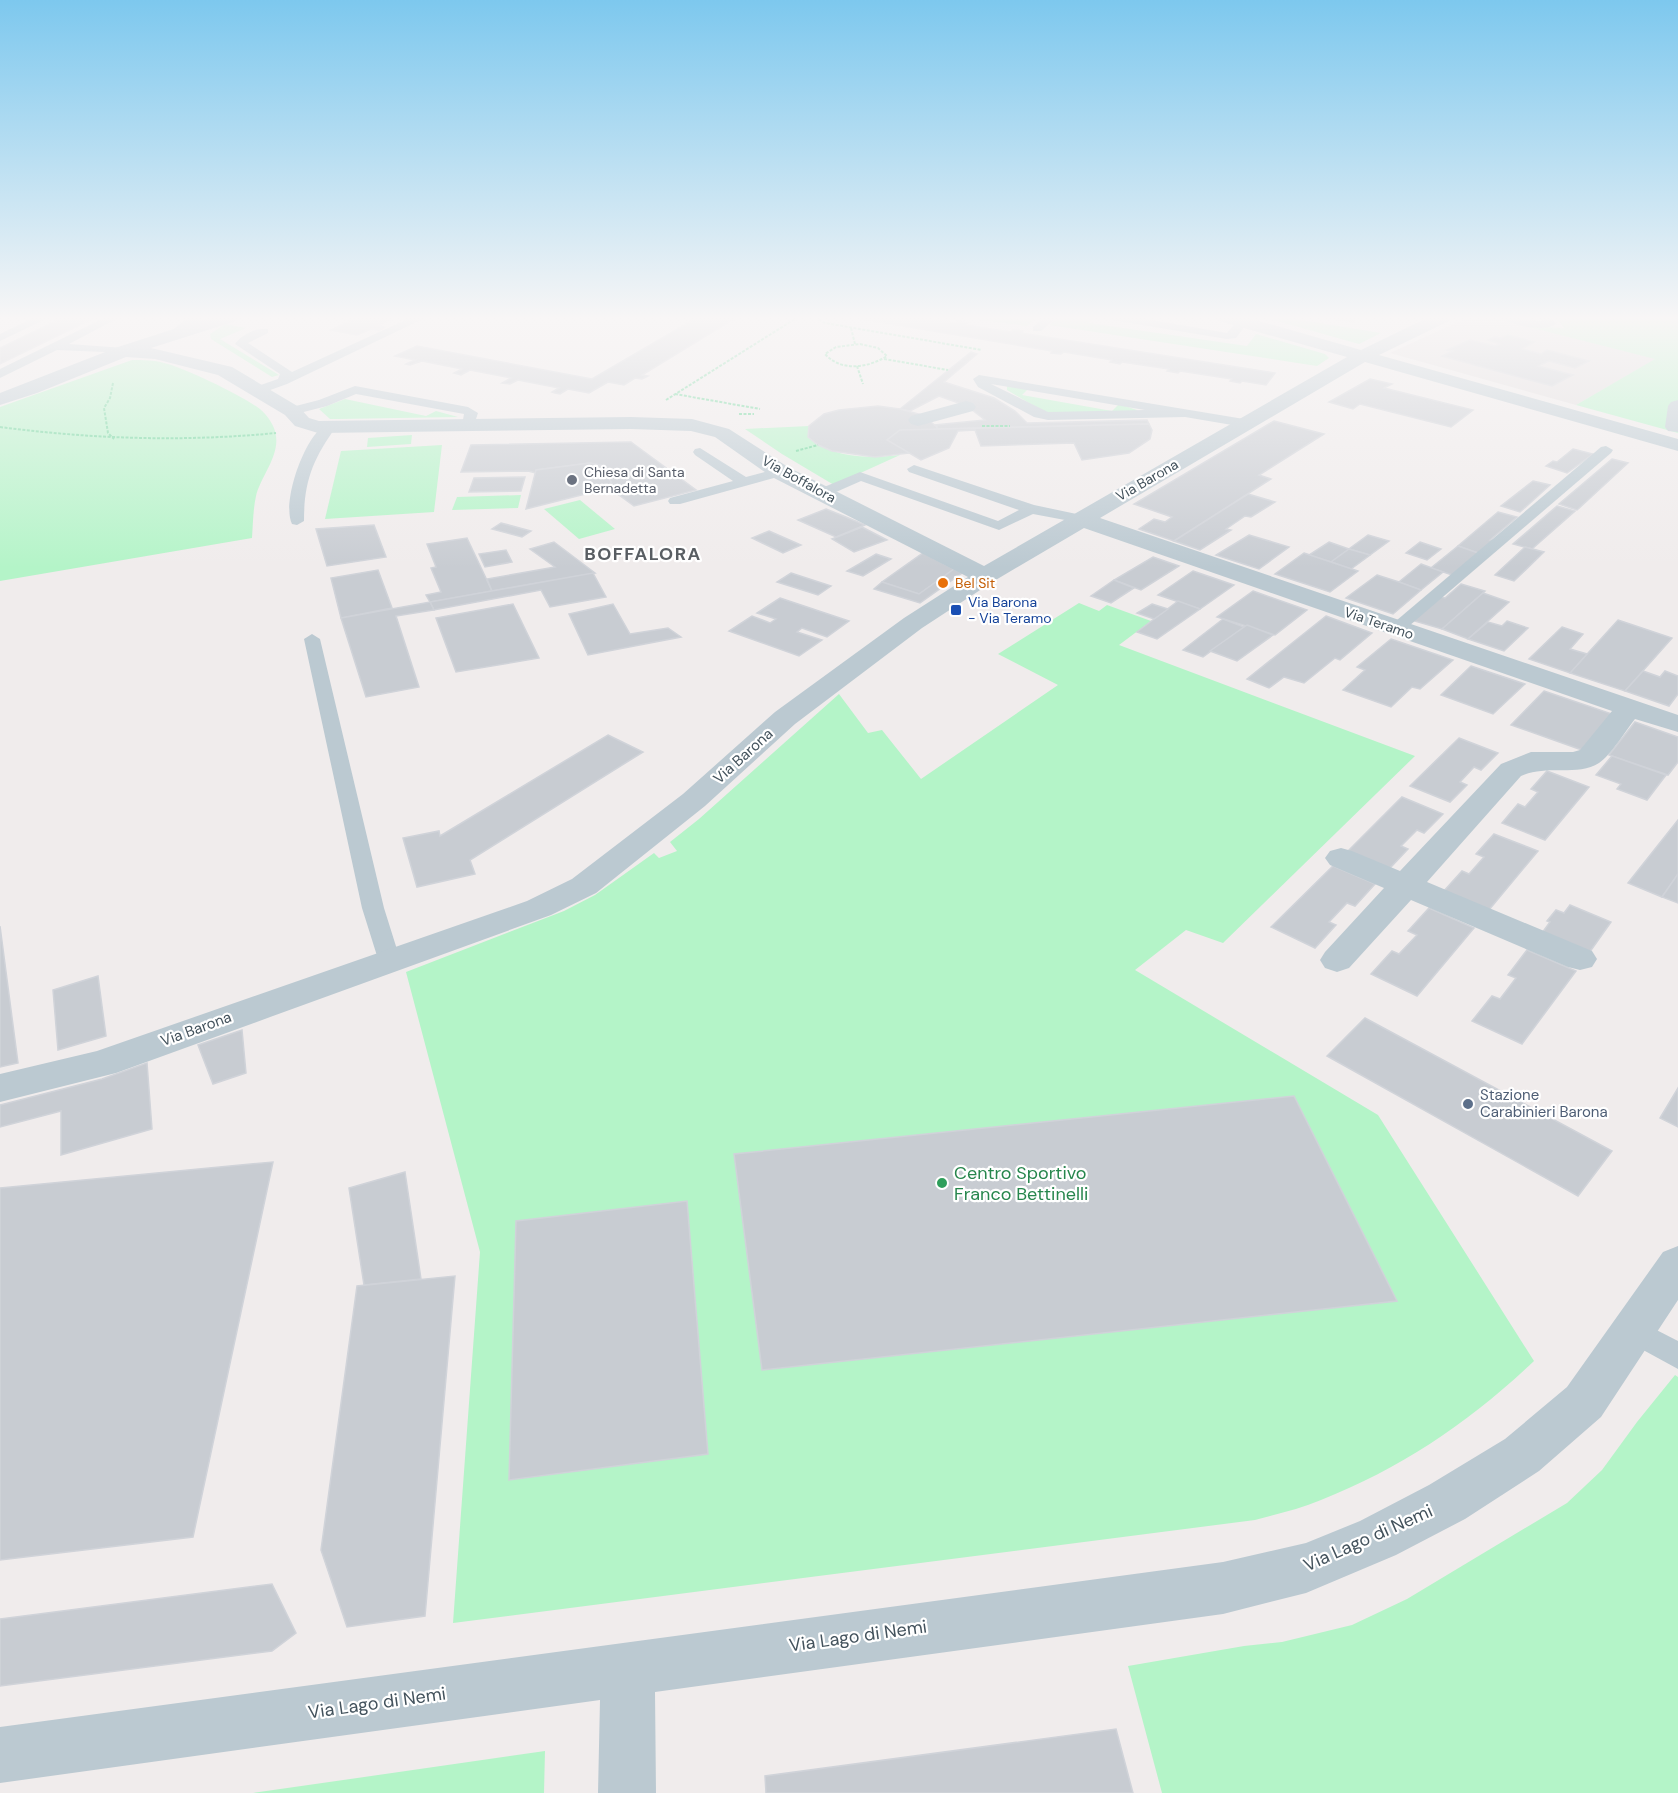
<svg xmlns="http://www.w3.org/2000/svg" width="1678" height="1793" font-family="'DM Sans',sans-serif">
<rect width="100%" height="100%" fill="#f0ecec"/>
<path fill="#e1ddde" d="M1469 317H1492L1656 359 1576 405 1390 353Z"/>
<g fill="#b4f4c8">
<path d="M957 317H1038L1027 326Z"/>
<path d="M1058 317H1095L1089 323 1247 346 1256 334 1325 354 1329 358 1317 366 1049 325Z"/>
<path d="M1263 317H1283L1381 333 1359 344Z"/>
<path d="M1556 317H1678V433L1576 405 1655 359 1525 326 1564 328Z"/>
<path d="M225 324 246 328 220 339 279 375 272 377 211 339 210 334Z"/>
<path d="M132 360C143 360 154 360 164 363 185 368 243 396 260 409 268 416 275 426 276 436 279 457 261 476 256 496 253 510 253 524 252 538L0 581V407Z"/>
<path d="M1007 386 1028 389 1022 395 1112 411 1119 404 1137 410 1136 411 1046 413 1007 390Z"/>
<path d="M345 399 426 416 436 411 458 417 338 419H330L319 409Z"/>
<path d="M809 426 808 437C833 458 868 459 900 455L834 485 782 454 745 429Z"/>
<path d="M412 435 411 444 367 447 368 438Z"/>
<path d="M442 445 434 512 325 519 341 451Z"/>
<path d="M521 495 518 508 452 510 457 497Z"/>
<path d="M580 500 615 529 579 539 544 509Z"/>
<path d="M1079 603 1099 611 1107 605 1151 621 1119 645 1415 756 1223 943 1186 930 1135 970 1378 1115 1534 1361C1471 1421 1402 1468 1321 1500 1300 1509 1277 1514 1255 1520L453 1623 480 1252 406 972 564 911 595 895 654 853 659 858 677 851 670 842 699 819 839 694 868 733 882 730 921 779 1058 685 998 654Z"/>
<path d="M1675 1375 1678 1377V1793H1162L1128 1666 1244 1646 1282 1642 1352 1625 1407 1599 1567 1503 1602 1470 1637 1422Z"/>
<path d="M545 1751 544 1793H253Z"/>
</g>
<g fill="#c8ccd2" stroke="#d0d3d9" stroke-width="1.5">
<path d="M64 317H96L0 364V348Z"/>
<path d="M358 317H395L377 326 385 327 380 330 371 329 357 335 331 330Z"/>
<path d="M698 317H737L642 375 648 376 642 379 635 378 624 385 608 382 589 393 568 389 560 394 555 393 552 392 559 388 518 380 510 384 502 383 511 378 470 370 461 375 454 373 462 369 422 361 410 365 406 364 415 360 395 356 417 346 592 379Z"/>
<path d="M920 317 955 323 958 321 968 323 965 325 1011 332 1013 330 1023 331 1021 333 1275 373 1266 385 1242 381 1240 383 1230 381 1232 379 1180 371 1178 373 1167 371 1169 369 1122 362 1120 364 1110 362 1112 360 1064 352 1061 354 1051 353 1052 351 855 318Z"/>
<path d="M1319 317H1357L1354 322Z"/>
<path d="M1508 335 1534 342 1522 349 1541 354 1547 350 1589 361 1575 368 1549 361 1538 366 1573 375 1552 386 1442 356 1453 351 1447 350 1470 340 1495 346 1500 344 1488 340 1494 337 1501 338Z"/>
<path d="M971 352 977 354 944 382 994 398 1015 411 1027 423 1147 420 1149 424 937 429 935 425 985 420 967 406 939 396 910 411 900 409Z"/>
<path d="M1370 379 1392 384 1384 388 1473 410 1451 427 1360 404 1353 409 1329 402Z"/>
<path d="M878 406 900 409 922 415 937 427 935 437 921 449 909 453 875 457 832 451 818 445 808 437 809 426 824 414 839 410Z"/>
<path d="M1274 421 1324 434 1259 475 1271 479 1174 541 1139 529 1154 519 1165 522 1172 517 1134 504Z"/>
<path d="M1149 424 1152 430 1150 439 1129 453 1082 460 1074 443 981 446 975 430 958 431 949 448 921 460 887 440 900 430Z"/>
<path d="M631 442 696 490 634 506 612 490 605 489 613 487 604 466 590 463 536 470V473L528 471 461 472 471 445Z"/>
<path d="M1573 449 1593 454 1567 473 1546 466 1553 461 1557 462Z"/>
<path d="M1612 459 1628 463 1577 510 1559 504Z"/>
<path d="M590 463 604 466 613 487 526 509 536 470Z"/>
<path d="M525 477 521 491 469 492 474 478Z"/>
<path d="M1533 481 1550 485 1520 512 1501 506Z"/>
<path d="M1248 494 1275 502 1251 517 1245 516 1226 529 1231 530 1200 550 1174 541Z"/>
<path d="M1557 506 1575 511 1532 549 1513 544Z"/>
<path d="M826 509 846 517 865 525 836 537 798 520Z"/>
<path d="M1498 512 1517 517 1490 540 1496 541 1481 554 1458 546Z"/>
<path d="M501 523 531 531 522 537 492 529Z"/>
<path d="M374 525 386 557 327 566 316 529Z"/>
<path d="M862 527 887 540 854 552 832 539Z"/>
<path d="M769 531 801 545 783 553 752 538Z"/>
<path d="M1249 535 1289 547 1259 569 1216 555Z"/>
<path d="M1368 535 1389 541 1370 555 1349 549Z"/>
<path d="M467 538 492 591 430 602 426 595 441 592 431 568 436 567 427 544Z"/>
<path d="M554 542 595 573 492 591 487 579 555 567 530 549Z"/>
<path d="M1329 542 1349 549 1331 562 1309 555Z"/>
<path d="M1420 542 1441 549 1427 560 1406 553Z"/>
<path d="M1458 546 1481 554 1455 576 1431 568Z"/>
<path d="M1525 547 1544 552 1514 581 1495 575Z"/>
<path d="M1349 549 1370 555 1351 569 1331 562Z"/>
<path d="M506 550 512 562 485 567 479 554Z"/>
<path d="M923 553 954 569 919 594 882 582Z"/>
<path d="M1304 553 1358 571 1330 592 1275 574Z"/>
<path d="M876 554 891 559 863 576 847 571Z"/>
<path d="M1153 557 1179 566 1141 590 1114 580Z"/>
<path d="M1421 564 1443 572 1421 590 1399 582Z"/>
<path d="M954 569 962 573 920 603 874 589 882 582 919 594Z"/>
<path d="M378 570 392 608 341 618 331 578Z"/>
<path d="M1193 571 1234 585 1200 609 1158 595Z"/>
<path d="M593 573 606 597 550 607 541 590 434 610 430 602Z"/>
<path d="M791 573 831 586 818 595 777 582Z"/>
<path d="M1377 575 1399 582 1421 590 1393 614 1346 598Z"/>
<path d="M1114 580 1134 588 1111 603 1091 596Z"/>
<path d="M1461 584 1485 591 1442 629 1411 620 1438 596 1445 598Z"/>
<path d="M1253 591 1307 610 1275 635 1217 617Z"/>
<path d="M1483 593 1509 602 1468 639 1442 629Z"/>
<path d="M780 598 849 621 827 637 802 628 797 632 822 640 799 656 729 631 752 616 770 623 776 619 757 613Z"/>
<path d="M1178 601 1200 609 1157 639 1137 632Z"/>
<path d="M430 602 434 610 396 616 419 687 366 697 341 618Z"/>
<path d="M513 604 539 658 456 672 436 618Z"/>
<path d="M613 604 630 634 668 628 681 637 588 655 569 614Z"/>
<path d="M1152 604 1168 609 1154 619 1137 613Z"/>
<path d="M1326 616 1372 633 1340 660 1335 658 1304 683 1284 677 1269 688 1247 679Z"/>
<path d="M1223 619 1244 627 1203 657 1183 650Z"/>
<path d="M1618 620 1672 638 1625 691 1570 673Z"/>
<path d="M1507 621 1528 628 1504 651 1468 639 1488 622 1502 626Z"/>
<path d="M1247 625 1273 635 1237 661 1210 651Z"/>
<path d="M1562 627 1583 634 1570 649 1587 654 1570 673 1529 659Z"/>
<path d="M1391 639 1453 660 1420 689 1412 687 1391 707 1343 690 1365 670 1357 667Z"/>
<path d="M1471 666 1525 684 1493 714 1441 695Z"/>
<path d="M1643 671 1660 677 1665 671 1678 676V694L1669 706 1625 691Z"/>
<path d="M1544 691 1612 714 1582 750 1511 725Z"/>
<path d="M1635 722 1678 737V762L1668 775 1609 755Z"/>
<path d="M608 735 643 752 470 860 475 874 417 887 403 838 439 831 440 836Z"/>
<path d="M1459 738 1498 753 1481 770 1474 767 1460 782 1467 785 1450 802 1410 786Z"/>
<path d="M1612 756 1666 775 1647 800 1617 789 1621 784 1596 775Z"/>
<path d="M1547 771 1589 787 1545 840 1502 823 1518 804 1525 807 1538 792 1531 789Z"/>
<path d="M1402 797 1443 814 1424 833 1417 830 1401 846 1408 849 1389 869 1348 851Z"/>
<path d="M1678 820V874L1662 897 1628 883Z"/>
<path d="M1494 834 1538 851 1488 911 1443 892 1462 871 1469 874 1484 857 1476 854Z"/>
<path d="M1333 866 1375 884 1355 906 1347 903 1329 922 1336 925 1315 948 1271 927Z"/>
<path d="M1678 874V903L1662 897Z"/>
<path d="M1570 905 1611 922 1589 953 1542 933 1550 922 1547 921 1556 910 1564 913Z"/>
<path d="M1429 908 1474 928 1417 996 1371 974 1392 951 1399 954 1417 935 1408 931Z"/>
<path d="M0 926 18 1063 0 1067Z"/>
<path d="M1527 950 1576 971 1522 1044 1472 1021 1492 996 1500 999 1516 978 1508 975Z"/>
<path d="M98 976 106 1036 58 1050 53 990Z"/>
<path d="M1365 1018 1612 1151 1578 1196 1327 1056Z"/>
<path d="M242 1030 246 1073 213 1084 198 1045Z"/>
<path d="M147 1063 152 1129 61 1155V1111L0 1127V1105L102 1079Z"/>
<path d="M1678 1088V1127L1660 1118Z"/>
<path d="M1294 1096 1397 1301 762 1370 734 1154Z"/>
<path d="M273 1162 193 1537 0 1560V1188Z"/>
<path d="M405 1172 421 1279 364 1285 349 1188Z"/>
<path d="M687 1201 708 1454 509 1480 516 1221Z"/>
<path d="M455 1276 425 1616 347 1627 321 1550 357 1286Z"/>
<path d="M272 1584 296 1633 272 1651 0 1686V1619Z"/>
<path d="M1116 1729 1133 1793H766L765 1776Z"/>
</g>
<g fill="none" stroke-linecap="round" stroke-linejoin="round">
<g stroke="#68d698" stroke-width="2" stroke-dasharray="3 1.5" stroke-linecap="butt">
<path d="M815 317 825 323 982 350"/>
<path d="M851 328 855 344"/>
<path d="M860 344 878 348 887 356C868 368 841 372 825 354L836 347Z"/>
<path d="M884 359 948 370"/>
<path d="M857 366 863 384"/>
<path d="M113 383 110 398 104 408 108 433 114 439"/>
<path d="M675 394 760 409"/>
<path d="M666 400 798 317"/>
<path d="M739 414H754"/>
<path d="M982 426H1010"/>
<path d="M0 427C92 439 183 442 276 433"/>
<path d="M796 451 818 445"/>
</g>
<g fill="#bbc9d1" fill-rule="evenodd">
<path d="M35 317H50L0 341V334Z"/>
<path d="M106 317H120L69 344 124 348 128 349V353L57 350 0 378V369Z"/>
<path d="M189 317H200C196 327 182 337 171 335V331Z"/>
<path d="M412 317H427L287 384 259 394 253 390 255 387 278 379 280 374 235 344C241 335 257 327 268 329V333L248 343 292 372Z"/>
<path d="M1045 317H1057L1041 331H1033V327Z"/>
<path d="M1107 317H1134L1227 333 1238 320H1246L1248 322 1236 338 1227 339 1112 320Z"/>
<path d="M1499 317C1514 317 1527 321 1542 321L1540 317H1551L1556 324C1544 333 1510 325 1499 317Z"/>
<path d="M979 375 1244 419 1250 423 1244 427 1185 417 1048 420 1034 417 978 387 973 379ZM991 384 1145 410 1048 412Z"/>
<path d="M355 386 468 407 478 413 474 425 468 429 462 425 464 414 356 394 327 406 292 415 286 411 288 408 319 400Z"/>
<path d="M330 423 336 427C313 459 304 481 304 521L297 525 292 524C281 503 306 429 330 423Z"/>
<path d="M1606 446 1613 450 1611 453 1402 632H1390L1388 629 1390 626 1601 447Z"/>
<path d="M700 448 746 477 780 468 787 472 785 475 680 504H670L668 501 670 498 733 481 695 455 693 452 695 449Z"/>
<path d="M914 465 1034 505 1086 516 1088 519 1081 523 1033 514 999 530 861 481 827 496H817L815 493 817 490 860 472 998 521 1019 510 909 472 907 469Z"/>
<path d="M312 634 320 639 384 908 400 959 397 964 389 966 381 964 378 959 362 908 304 639Z"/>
<path d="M1633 1318 1678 1341V1369L1623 1339 1619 1330 1623 1321Z"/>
</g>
<g fill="#bbc9d1" fill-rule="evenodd">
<path d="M211 317H238L236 321 151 348 232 367 299 407 309 418 319 421 631 417 692 419 729 429 788 467 984 566 1347 357 1219 321 1217 317H1245L1361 350 1429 317H1451L1449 321 1379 355 1678 439V451L1365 362 1100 518 1678 715V732L1635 719C1626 730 1611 755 1599 763 1578 777 1547 764 1521 776L1427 882 1592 951 1597 959 1592 967 1580 970 1568 967 1411 900 1349 968 1337 972 1325 968 1320 960 1325 952 1384 888 1330 865 1325 858 1330 851 1341 848 1352 851 1400 871 1501 764 1531 752H1573L1580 750 1612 711 1084 528 994 581 922 628 795 724 705 806 596 893 551 915 116 1073 0 1102V1074L97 1051 527 901 572 879 683 794 775 712 904 618 968 577 772 477 715 437 691 431 631 429 318 433 295 426 285 415 218 375 155 359 126 357 37 393 0 405V393L118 347Z"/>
<path d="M1678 400V432L1668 431 1665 427 1668 406 1671 402Z"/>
<path d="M966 401 973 403 976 407 973 411 918 426 911 424 908 420 911 416Z"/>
<path d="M1678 1246V1300L1601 1417 1539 1471 1465 1519 1396 1555 1306 1593 1223 1614 655 1692 656 1793H598L600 1700 0 1783V1727L1223 1562 1306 1543 1360 1521 1429 1485 1505 1439 1567 1387 1663 1252Z"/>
</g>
</g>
<linearGradient id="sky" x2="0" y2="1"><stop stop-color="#7dc8ee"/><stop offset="0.56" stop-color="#f8f6f6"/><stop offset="1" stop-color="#f8f6f6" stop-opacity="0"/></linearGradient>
<rect width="1678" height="568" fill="url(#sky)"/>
<circle fill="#6b7280" stroke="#fff" stroke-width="2" cx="572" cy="480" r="6"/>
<circle fill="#e8710a" stroke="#fff" stroke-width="2" cx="943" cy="583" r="6"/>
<rect fill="#1a4fb4" stroke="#fff" stroke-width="2" x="950" y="604" width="12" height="12" rx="3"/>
<circle fill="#5c6f8a" stroke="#fff" stroke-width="2" cx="1468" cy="1104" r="6"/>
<circle fill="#2e9e5b" stroke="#fff" stroke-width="2" cx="942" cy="1183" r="6"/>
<g text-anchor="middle" stroke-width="4.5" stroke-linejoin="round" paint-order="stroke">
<g font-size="14" fill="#5b616d" stroke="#fff" text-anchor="start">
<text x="584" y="477">Chiesa di Santa<tspan x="584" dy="16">Bernadetta</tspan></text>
</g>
<g font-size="14" fill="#43525c" stroke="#fff">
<text transform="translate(799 479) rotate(29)" y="5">Via Boffalora</text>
<text transform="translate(1147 480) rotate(-30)" y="5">Via Barona</text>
<text transform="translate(1379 623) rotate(19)" y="5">Via Teramo</text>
</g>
<g font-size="14" fill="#c56008" stroke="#fff" text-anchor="start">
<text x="955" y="588">Bel Sit</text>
</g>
<g font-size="14" fill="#164399" stroke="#fff" text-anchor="start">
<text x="968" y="607">Via Barona<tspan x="968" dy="16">- Via Teramo</tspan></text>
</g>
<g font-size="15" fill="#43525c" stroke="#fff">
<text transform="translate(743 756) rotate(-42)" y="5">Via Barona</text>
<text transform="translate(196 1029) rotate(-20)" y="5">Via Barona</text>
</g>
<g font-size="15" fill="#4e5e75" stroke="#fff" text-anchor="start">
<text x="1480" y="1100">Stazione<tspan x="1480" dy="17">Carabinieri Barona</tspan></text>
</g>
<g font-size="18" font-weight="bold" letter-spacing="1.5" fill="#595e63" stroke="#fff">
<text x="643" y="560">BOFFALORA</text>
</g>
<g font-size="18" fill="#27864d" stroke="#fff" text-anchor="start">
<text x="954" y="1179">Centro Sportivo<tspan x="954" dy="21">Franco Bettinelli</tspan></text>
</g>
<g font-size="18" fill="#43525c" stroke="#fff">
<text transform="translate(1368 1538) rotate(-24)" y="6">Via Lago di Nemi</text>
<text transform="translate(858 1636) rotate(-8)" y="6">Via Lago di Nemi</text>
<text transform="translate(377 1703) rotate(-8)" y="6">Via Lago di Nemi</text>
</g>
</g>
</svg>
